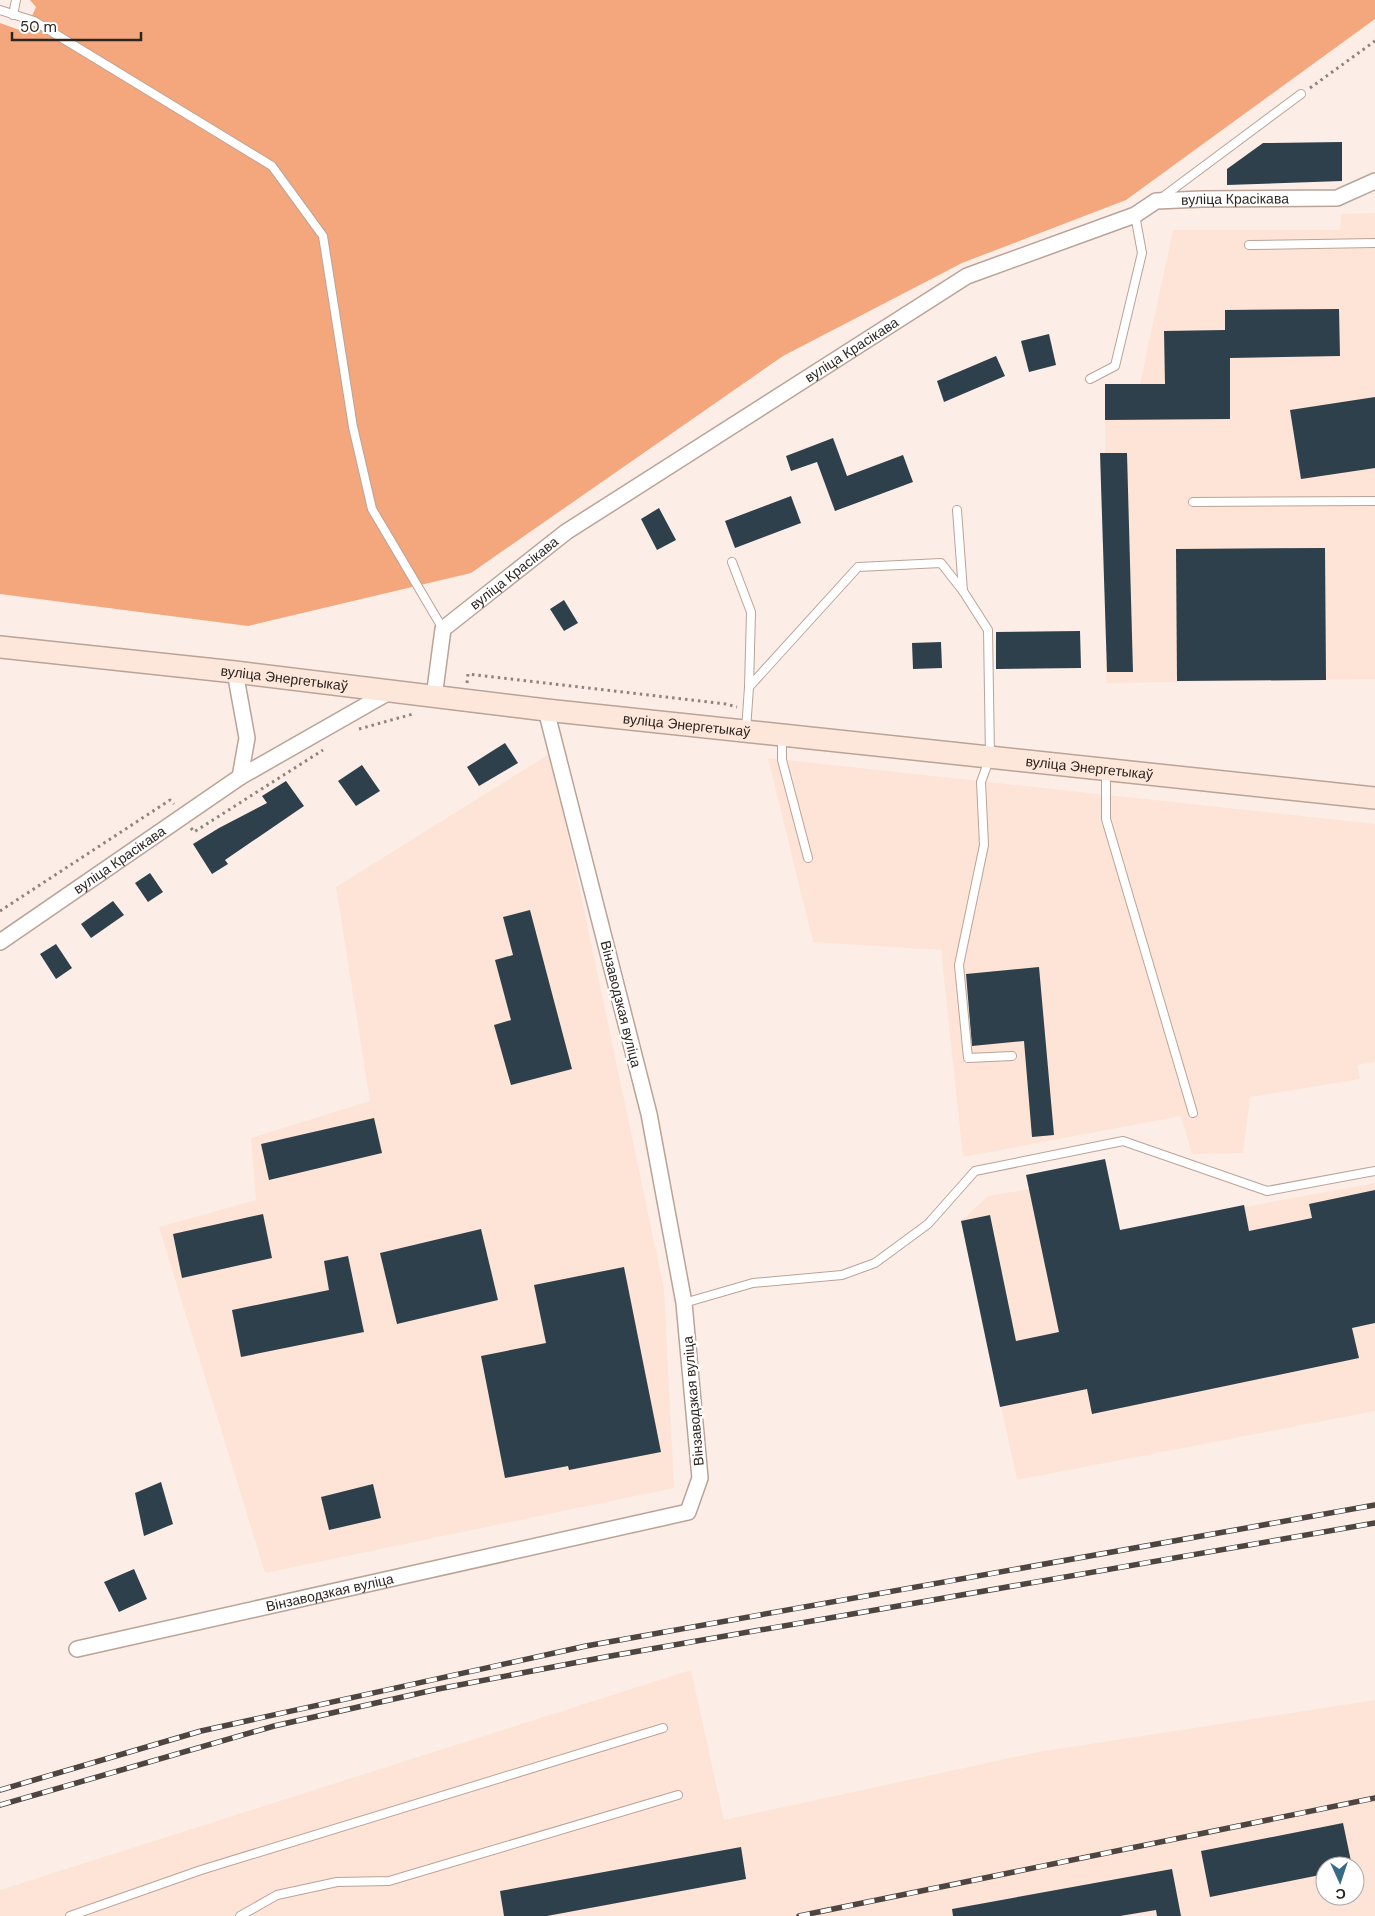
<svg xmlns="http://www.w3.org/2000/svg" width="1375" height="1916" font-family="'DM Sans',sans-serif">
<rect width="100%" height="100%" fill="#fceee6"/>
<g fill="#fde4d6" fill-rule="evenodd">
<path d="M1375 213V679L1106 683 1105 384H1140L1173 230H1340L1341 214Z"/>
<path d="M551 753 664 1289 674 1488 265 1573 159 1227 256 1200 251 1138 370 1101 336 887Z"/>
<path d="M768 758 1375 824V1062L1357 1065 1360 1079 1250 1097 1243 1153 1192 1154 1181 1116 963 1157 941 950 813 942Z"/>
<path d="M1105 1159 1120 1230 1375 1183V1411L1017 1480 961 1221 988 1196 1029 1189 1026 1175Z"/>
<path d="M691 1670 724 1820 1038 1752 1375 1700V1916H0V1890ZM1325 1866H1355V1896H1325Z"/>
</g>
<path fill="#f4a77c" d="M30 0H1375V19L1126 200 962 263 783 356 471 573 248 626 0 594V23L25 32 36 7Z"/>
<g fill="#2e404c">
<path d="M1342 142V181L1227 185V169L1263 143Z"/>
<path d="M1339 309 1340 356 1230 358V419L1105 420V384H1165L1164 331 1225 330V310Z"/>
<path d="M1049 334 1056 365 1029 372 1021 341Z"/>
<path d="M996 356 1005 376 944 402 937 381Z"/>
<path d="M1375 397V468L1301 479 1290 410Z"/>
<path d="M833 438 847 476 903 455 913 482 835 511 817 462 791 471 786 456Z"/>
<path d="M1100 453H1127L1133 672H1107Z"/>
<path d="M791 496 801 523 735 548 725 521Z"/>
<path d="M659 508 676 540 657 550 641 519Z"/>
<path d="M1325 548 1326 680 1177 681 1176 549Z"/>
<path d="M564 600 578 623 564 631 550 609Z"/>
<path d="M1080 631 1081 668 996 669V632Z"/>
<path d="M941 642 942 668 913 669 912 643Z"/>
<path d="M505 743 518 763 479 786 467 767Z"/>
<path d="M362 765 380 791 356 806 338 781Z"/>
<path d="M286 781 304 806 225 860 228 864 212 874 193 844 219 828 267 803 262 796Z"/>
<path d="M150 873 163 892 148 902 135 883Z"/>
<path d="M113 901 124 915 91 938 81 924Z"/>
<path d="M530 910 572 1069 511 1085 494 1025 511 1020 495 960 513 955 503 917Z"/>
<path d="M56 944 72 968 56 979 40 954Z"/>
<path d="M1039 967 1054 1135 1032 1137 1024 1041 972 1046 966 974Z"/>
<path d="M374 1118 382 1153 269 1180 261 1144Z"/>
<path d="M1105 1159 1120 1230 1244 1205 1249 1231 1312 1218 1309 1204 1375 1190V1323L1352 1328 1359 1358 1092 1414 1087 1389 1000 1407 961 1221 990 1215 1016 1341 1059 1332 1026 1175Z"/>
<path d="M263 1214 272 1258 182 1278 173 1234Z"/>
<path d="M481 1229 498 1300 397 1324 380 1253Z"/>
<path d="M348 1256 364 1332 241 1357 232 1310 329 1290 324 1261Z"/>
<path d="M624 1267 661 1452 569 1470 568 1466 505 1478 481 1356 546 1343 534 1285Z"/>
<path d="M161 1482 173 1524 144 1536 135 1493Z"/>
<path d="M373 1484 381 1518 329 1530 321 1497Z"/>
<path d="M134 1569 147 1599 119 1612 104 1582Z"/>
<path d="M1343 1823 1352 1866H1325V1874L1210 1897 1201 1851Z"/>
<path d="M741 1847 746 1879 547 1916H504L500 1891Z"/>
<path d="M1172 1869 1181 1916H1157L1156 1910 1120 1916H953L952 1909Z"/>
</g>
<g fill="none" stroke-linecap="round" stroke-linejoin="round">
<defs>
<g id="lane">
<path d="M0 10 34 21 272 166 323 236 353 427 372 509 443 629"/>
<path d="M13 15 16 0"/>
<path d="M1160 199 1301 94"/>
<path d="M1249 245 1375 243"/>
<path d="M1090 379 1115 366 1142 253 1135 215"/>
<path d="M1193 502 1375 501"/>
<path d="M957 510 963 591 988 630 990 757 981 782 984 845 959 965 968 1058 1012 1056"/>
<path d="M732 562 751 612 749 687"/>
<path d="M746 730 749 687 858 567 941 563 963 591"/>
<path d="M782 737V760L808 858"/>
<path d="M1106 772V819L1193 1113"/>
<path d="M684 1303 753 1283 842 1275 875 1263 928 1224 975 1171 1123 1141 1267 1191 1375 1171"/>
<path d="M70 1916 201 1870 663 1728"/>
<path d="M240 1916 277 1895 337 1882 389 1881 678 1795"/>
</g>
<g id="street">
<path d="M235 672 247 738 240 777"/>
<path id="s1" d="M434 697 443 629 566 532 967 276 1135 215 1156 201 1202 199 1337 198 1375 181"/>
<path id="s2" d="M0 942 240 777 391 691"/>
<path id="s3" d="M77 1649 688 1512 700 1478 684 1303 649 1114 546 710"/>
</g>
<g id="secondary">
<path id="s4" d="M0 647 235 672 546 710 1375 798"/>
</g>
</defs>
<use href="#lane" stroke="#baa398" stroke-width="10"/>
<use href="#street" stroke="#baa398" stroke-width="18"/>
<use href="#secondary" stroke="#baa398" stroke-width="24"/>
<g stroke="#8e847d" stroke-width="3" stroke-dasharray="2.5 4" stroke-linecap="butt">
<path d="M1310 88 1375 41"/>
<path d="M467 683 468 674 726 704 737 707"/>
<path d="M359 729 413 714"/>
<path d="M191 828 194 832 323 750"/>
<path d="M0 911 170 800 174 804"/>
</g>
<use href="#lane" stroke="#fff" stroke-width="8"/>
<use href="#street" stroke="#fff" stroke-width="15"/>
<use href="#secondary" stroke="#fde6da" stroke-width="21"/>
<defs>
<g id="rail">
<path d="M0 1790 201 1731 586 1646 1375 1505"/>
<path d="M0 1805 274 1726 438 1689 605 1657 1375 1523"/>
<path d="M799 1916 1375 1798"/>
</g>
</defs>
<use href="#rail" stroke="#4e4540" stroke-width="5.5"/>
<use href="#rail" stroke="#fff" stroke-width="4" stroke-dasharray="11" stroke-linecap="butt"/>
</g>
<g text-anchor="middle" stroke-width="5" stroke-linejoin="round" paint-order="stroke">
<g font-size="14" fill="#2d2520" stroke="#fff">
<text dy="5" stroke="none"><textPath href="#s1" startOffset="984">вуліца Красікава</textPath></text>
<text dy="5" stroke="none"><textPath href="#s1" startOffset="564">вуліца Красікава</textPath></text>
<text dy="5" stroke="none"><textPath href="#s1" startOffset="159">вуліца Красікава</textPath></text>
<text dy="5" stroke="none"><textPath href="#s4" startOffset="286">вуліца Энергетыкаў</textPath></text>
<text dy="5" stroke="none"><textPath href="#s4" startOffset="691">вуліца Энергетыкаў</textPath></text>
<text dy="5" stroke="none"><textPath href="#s4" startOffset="1096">вуліца Энергетыкаў</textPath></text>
<text dy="5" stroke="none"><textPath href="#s2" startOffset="145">вуліца Красікава</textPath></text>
<text transform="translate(621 1004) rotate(76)" y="5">Вінзаводзкая вуліца</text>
<text transform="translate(693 1401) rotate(-95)" y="5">Вінзаводзкая вуліца</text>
<text dy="5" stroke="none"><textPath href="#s3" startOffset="259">Вінзаводзкая вуліца</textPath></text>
</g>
</g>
<g transform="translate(1340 1881) rotate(177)"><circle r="24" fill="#ffffff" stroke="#aba8a6"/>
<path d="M0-4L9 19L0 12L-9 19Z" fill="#366a87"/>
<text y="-8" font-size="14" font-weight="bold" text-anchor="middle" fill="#2d2520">С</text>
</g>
<path d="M12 32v8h129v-8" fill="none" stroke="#2d2520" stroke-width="2.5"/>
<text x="20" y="32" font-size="15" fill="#2d2520" stroke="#ffffff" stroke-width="4" paint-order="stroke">50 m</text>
</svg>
